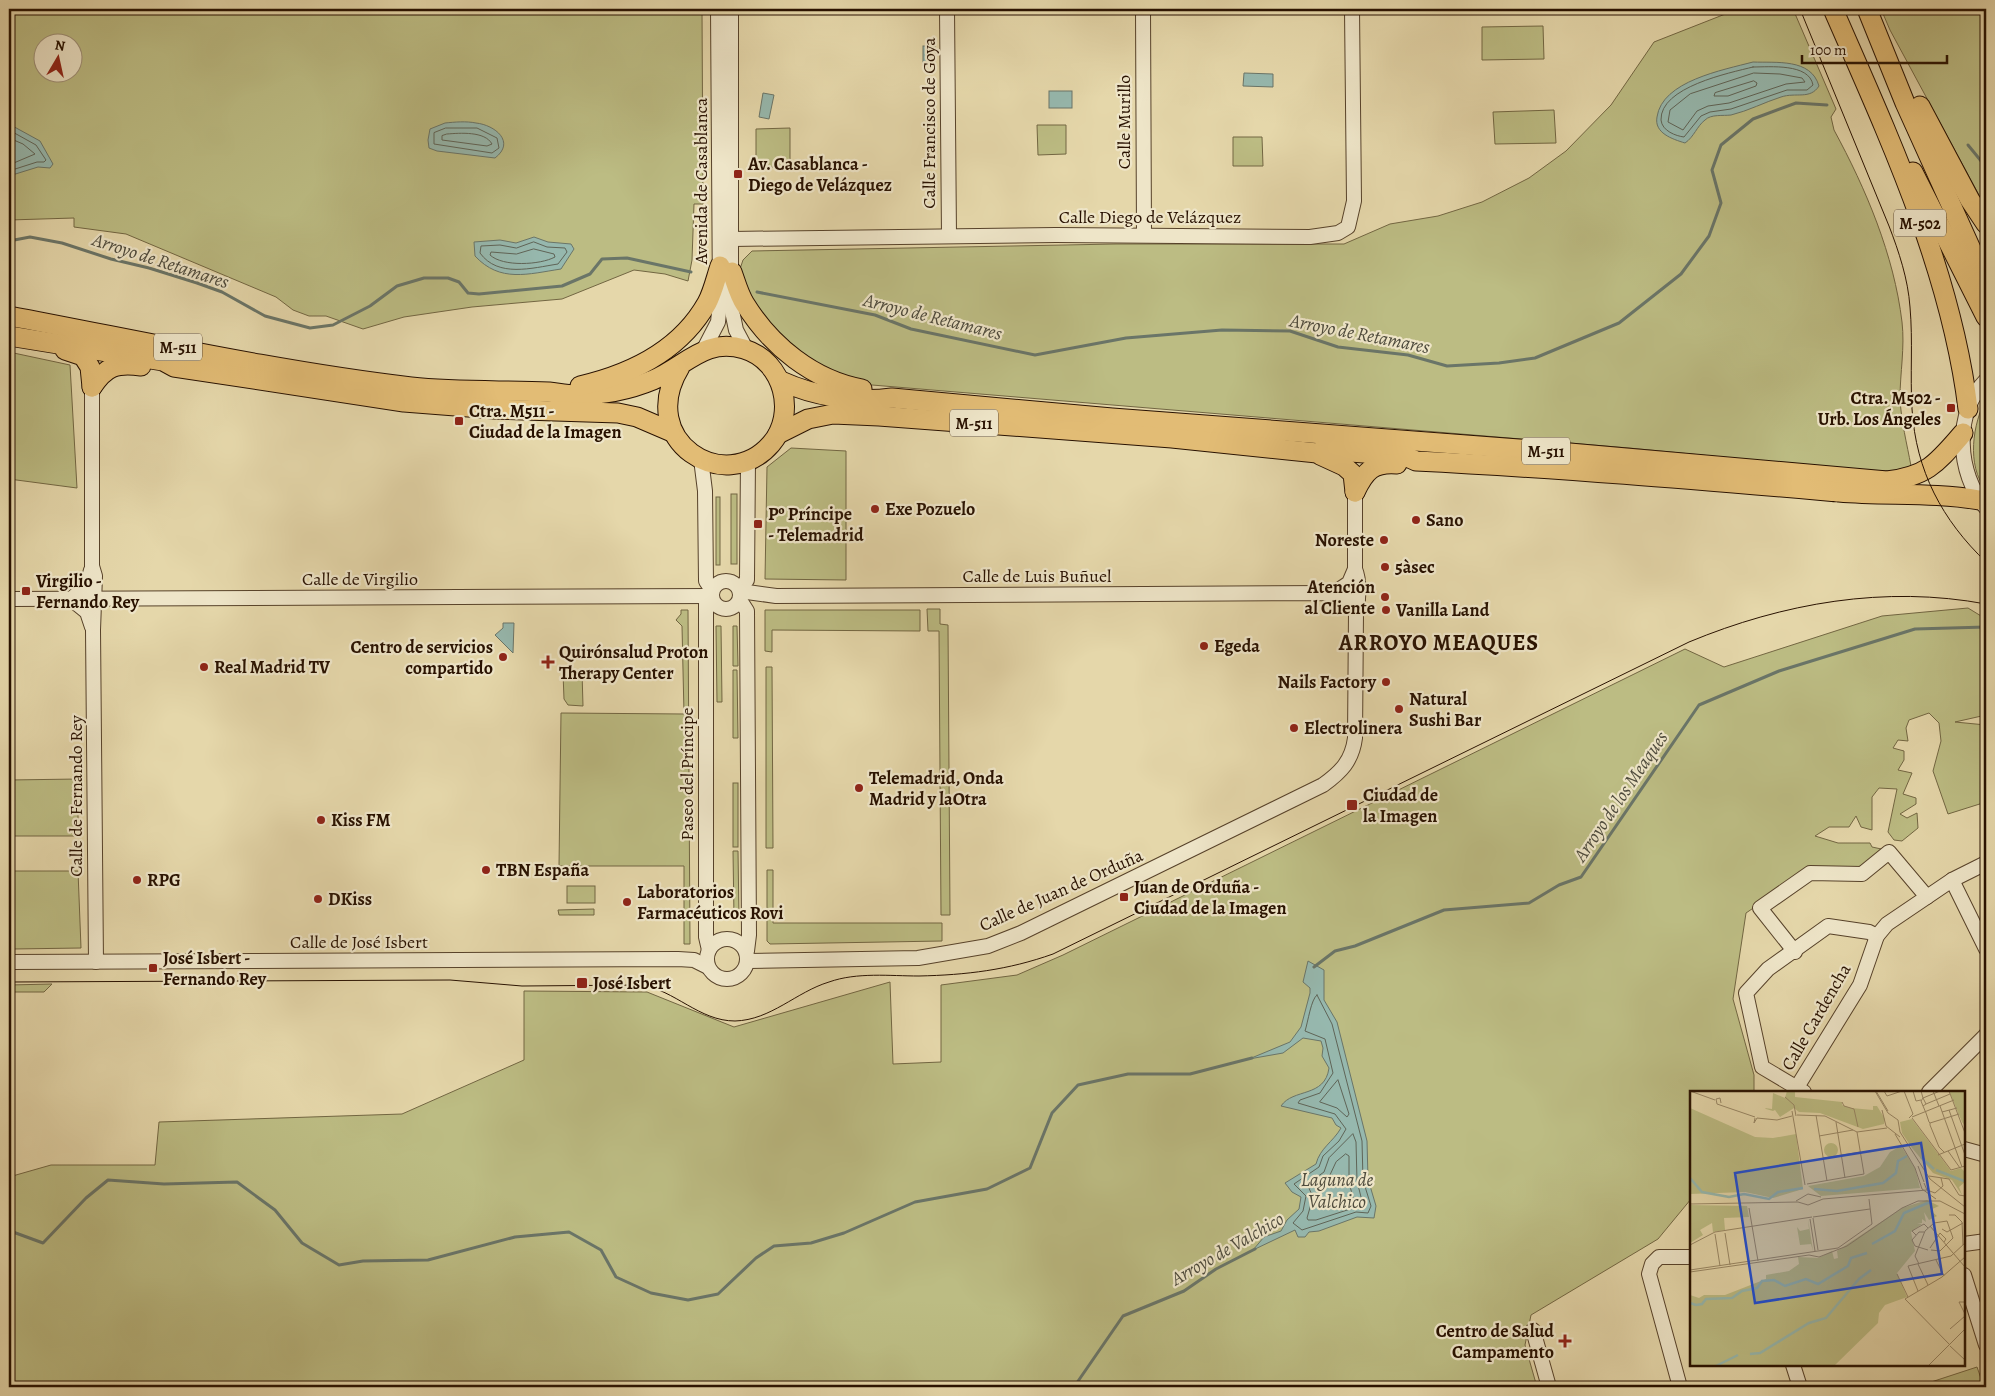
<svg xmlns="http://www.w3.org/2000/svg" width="1995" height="1396" font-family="Alegreya,serif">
<rect width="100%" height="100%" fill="#e5d7aa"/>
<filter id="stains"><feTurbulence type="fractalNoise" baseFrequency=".004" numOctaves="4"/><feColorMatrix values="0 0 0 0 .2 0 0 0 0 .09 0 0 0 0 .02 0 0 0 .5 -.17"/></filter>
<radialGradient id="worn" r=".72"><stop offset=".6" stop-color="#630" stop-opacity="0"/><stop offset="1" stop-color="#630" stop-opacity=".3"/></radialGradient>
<g fill="#bcbc83" stroke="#726642" fill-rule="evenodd">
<path d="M9 9H702L703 204H694L692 260 688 281 665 274 634 270 562 299 472 307 404 317 363 329 326 316H309L293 310 276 297 126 234 74 227V218L9 220ZM42 42H72V72H42Z"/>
<path d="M1738 9H1793L1836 109 1831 117 1834 130C1866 189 1894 255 1902 322 1905 347 1900 373 1900 398 1901 421 1907 444 1911 466L1902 470 1891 471 1856 470 1629 448 860 384 796 354 751 306 738 275 743 260 752 251 1116 244H1344L1390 224 1438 216 1482 202 1529 178 1566 151 1611 105 1654 42Z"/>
<path d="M1881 9H1986V208L1890 30Z"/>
<path d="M1543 26 1544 59 1482 60V27Z"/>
<path d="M1554 110 1556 143 1495 144 1493 112Z"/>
<path d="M1037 125H1066V154L1038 155Z"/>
<path d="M790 128V167H756V129Z"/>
<path d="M1233 137H1262L1263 166H1233Z"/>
<path d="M9 352 70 365 77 488 9 479Z"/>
<path d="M1986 398V490C1966 465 1973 424 1986 398Z"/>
<path d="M791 448 846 451V580L765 579 767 467Z"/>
<rect x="731" y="494" width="6" height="70"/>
<rect x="716" y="497" width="4" height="68"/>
<path d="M1968 608 1986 619V715L1955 722 1986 725V802L1948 814 1933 771 1941 741 1939 723 1929 713 1909 720 1906 728 1908 741 1898 740 1893 748 1904 751V760L1898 770 1912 773 1903 794 1916 798V804L1900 814 1907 818 1917 813 1918 828 1902 841 1894 840 1888 832 1897 789 1879 788 1872 797V830L1861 827 1856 816 1849 827H1829L1815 836 1838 843H1870L1872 847 1886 850 1861 867 1811 869 1746 913 1733 999 1754 1075V1092H1691V1199L1658 1239 1531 1315 1525 1345 1537 1387H9V1177L51 1165H155L159 1122 402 1114 524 1060V991L647 992 734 1027 890 982 893 1064 941 1062V985L1017 975 1063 955 1685 649 1724 667 1882 616Z"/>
<path d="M927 609H940V624L948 625 950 915H941L939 631H928Z"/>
<path d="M681 610H688L690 944H684V866H559L561 713 684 714 682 626 676 620 681 614Z"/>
<path d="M765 610H920V631L772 630V652L765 651Z"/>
<path d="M716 626H721L722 702H717Z"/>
<path d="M733 626H737L738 666H733Z"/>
<path d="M766 667H772L773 848H766Z"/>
<path d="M733 670H737L738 738H733Z"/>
<path d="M582 672 583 706 568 705 564 699 563 673Z"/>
<path d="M78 779V836H9V780Z"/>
<rect x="733" y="783" width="5" height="64"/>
<path d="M733 851H738L739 918H734Z"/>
<path d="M767 870H773V923H942V941L770 944 767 941Z"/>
<path d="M12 871H78L81 948 13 949Z"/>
<rect x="567" y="886" width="28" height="17"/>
<path d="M594 909V915H559L558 910Z"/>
<path d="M52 984 44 992H9V985Z"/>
<path d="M1977 1367 1984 1387H1920L1919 1386Z"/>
</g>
<g fill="#96b8ae" stroke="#6a7568">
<rect x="923" y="46" width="12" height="19"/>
<path d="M1753 62C1776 63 1811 58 1819 86 1810 100 1796 92 1781 97 1765 102 1748 111 1731 115 1723 116 1711 114 1705 120 1697 126 1694 137 1685 143 1672 139 1654 133 1657 117 1662 81 1723 70 1753 62Z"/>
<path d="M1244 73 1273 74V87L1243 86Z"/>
<rect x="1049" y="91" width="23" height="17"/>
<path d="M763 93 774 95 769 119 759 117Z"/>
<path d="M445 123C455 122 466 121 476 123 495 125 516 142 495 158L437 151 429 148 428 140 430 129Z"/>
<path d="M9 124 40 141 53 164 50 168 38 167 9 176Z"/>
<path d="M534 237 548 242 571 244 574 249 561 269C528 274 500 283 475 256L474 242 500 240 516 243Z"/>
<path d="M503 623H514L513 653 495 635 503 628Z"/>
<path d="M1308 961 1324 970V1000L1337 1022 1367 1141 1368 1179 1376 1206 1374 1218 1357 1217 1319 1231 1309 1232 1305 1237H1298L1295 1230 1253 1250 1264 1237 1281 1231 1287 1220 1299 1209 1301 1197 1292 1192 1285 1183 1316 1164C1320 1148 1333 1142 1341 1128L1336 1125 1332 1118 1281 1106C1293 1088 1325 1098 1329 1068L1322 1056 1323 1048 1321 1041 1303 1038 1283 1053 1249 1059 1290 1042 1301 1027 1310 993V988L1303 982Z"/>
</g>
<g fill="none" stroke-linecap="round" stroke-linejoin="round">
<g stroke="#5f6457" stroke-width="1">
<path d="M1753 67C1770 67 1809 63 1813 85L1807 90H1787L1731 109 1710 112 1701 116 1684 137C1676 136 1662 131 1661 120 1660 87 1729 73 1753 67Z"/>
<path d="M1754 73 1780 74 1802 78 1805 82 1786 84 1729 103 1708 106 1697 111 1683 130 1668 122 1670 110 1690 94Z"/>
<path d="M1754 81 1757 83 1756 86 1728 96H1714L1715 93Z"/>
<path d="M446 128H477L497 138 499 148 492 153 434 144V133Z"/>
<path d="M9 130 36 145 46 160 44 162H37L9 171"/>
<path d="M447 134C460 133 485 131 492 144L487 146 442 140V136Z"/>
<path d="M9 138 23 144 35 154 9 165"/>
<path d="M534 242 547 247 565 248 567 252 558 264C532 268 498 278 480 253L481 246 500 245 516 248Z"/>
<path d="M534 249 554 254 555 257C540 265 503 267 490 255L491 252 516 254Z"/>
<path d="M1317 995 1332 1024 1362 1141 1363 1180 1371 1206 1368 1213 1356 1212 1302 1230 1293 1223 1303 1211 1306 1196 1294 1184 1319 1167 1323 1156 1339 1141 1346 1129 1335 1114 1298 1103 1300 1100 1320 1093 1333 1073 1325 1039 1305 1031C1308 1022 1311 999 1317 995Z"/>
<path d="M1338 1080 1349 1114 1347 1117 1337 1108 1320 1102Z"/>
<path d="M1353 1134 1356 1142 1357 1181 1363 1205 1316 1220H1308L1307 1218 1313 1197 1307 1184 1324 1172 1329 1158Z"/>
<path d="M1346 1154 1349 1156V1182L1353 1198 1320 1209 1318 1186 1329 1177 1336 1162Z"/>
</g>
<g stroke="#6a7568" stroke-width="3">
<path d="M1968 145 1986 167"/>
<path d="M9 241 30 237 62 243 111 259 149 268 197 283 222 292 265 316 310 328 333 325 370 306 397 286 424 278H448L459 282 468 293 479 294 562 286 590 274 602 259 627 258 691 272"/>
<path d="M757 292 875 315 911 329 1035 355 1126 338 1222 330 1290 331 1338 347 1408 355 1447 366 1499 363 1535 358 1619 323 1681 274 1709 236 1721 203 1712 170 1721 145 1753 119 1796 103 1827 105"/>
<path d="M1314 967 1335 951 1355 946 1444 910 1529 903 1559 885 1581 877 1699 705 1779 671 1915 629 1986 627"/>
<path d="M9 1234 13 1232 43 1243 86 1198 108 1180 164 1184 237 1182 275 1210 302 1243 339 1265 363 1261 428 1260 515 1237 569 1232 601 1250 616 1277 651 1293 688 1300 718 1294 756 1258 774 1246 811 1243 844 1233 915 1202 987 1189 1030 1168 1052 1113 1078 1085 1128 1074H1190L1252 1058"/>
<path d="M1074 1387 1123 1316 1184 1291 1216 1269 1255 1249"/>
</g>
<defs>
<g id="minor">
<path d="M731 9V306L736 330 746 349"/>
<path d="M947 9 949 236"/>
<path d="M1143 9 1144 235"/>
<path d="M732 239 1056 235 1310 237 1338 233 1348 227 1354 201 1352 9"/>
<path d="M704 349 718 322 720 302 718 9"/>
<path d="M1986 380C1953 414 1957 473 1986 508"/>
<path d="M92 387V566L95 576 93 630 96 962"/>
<path d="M701 459 705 491 706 581 712 590"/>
<path d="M91 570 87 585 71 599 87 612 92 627"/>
<circle cx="726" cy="595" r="14"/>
<path d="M740 589 747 580 748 460"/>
<path d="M740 591 776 596 1334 593 1350 602 1356 612"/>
<path d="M1334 593 1349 583 1355 569"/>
<path d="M9 599 711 596"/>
<path d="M740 600 747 611 749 935 747 951"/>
<path d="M1952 880 1986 949"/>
<circle cx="727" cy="959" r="20"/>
<path d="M709 950 706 937V604L712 600"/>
<path d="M1795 952 1760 908 1810 873 1862 874 1889 852 1927 897"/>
<path d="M748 961 918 958 988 946 1021 933 1323 785C1341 772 1352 761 1355 738L1356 612C1359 599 1360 581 1355 569V492"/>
<path d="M9 962 678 959 694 960 708 967"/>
<path d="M1794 1092 1860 985 1877 936 1887 924 1952 880 1986 863"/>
<path d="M1804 1092 1762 1067 1746 993 1768 969 1828 926 1869 932 1877 936"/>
<path d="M1929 1092 1986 1035"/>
<path d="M1964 1149 1986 1155"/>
<path d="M1964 1244 1986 1241"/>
<path d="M1964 1275 1986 1345"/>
<path d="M1533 1330 1549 1387"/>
<path d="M1793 1365 1800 1387"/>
<path d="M1680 1387 1649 1274 1652 1264 1659 1257H1691"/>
</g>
<g id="highway">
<path d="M1833 9C1889 137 1951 270 1968 409"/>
<path d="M1867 9 1905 103 1986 282"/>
<path d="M1920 106 1970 200 1986 224"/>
<path d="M1913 172 1986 317"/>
<path d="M732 272C736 283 739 295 745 304 771 346 813 380 862 389"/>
<path d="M9 316C142 341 276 371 411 387 457 392 503 390 549 392 558 393 567 395 576 395 602 395 629 390 653 380 686 366 705 337 744 349 784 361 797 414 771 444 725 497 635 441 680 367"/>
<path d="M9 336 163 361 174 367 404 402 494 409 618 413 637 417 672 432"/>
<path d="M65 350 83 356 90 367 92 387"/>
<path d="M781 381C814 396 855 403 892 398L1112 418 1547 451 1887 481C1928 476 1937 463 1963 433"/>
<path d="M580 386C632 374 680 351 707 303 713 292 716 278 720 266"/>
<path d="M92 387C106 366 116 363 141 366"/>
<path d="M778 434 808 419 833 414 879 416 1172 438 1317 453 1323 450 1405 456 1416 461C1558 468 1698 480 1839 492 1886 496 1933 492 1979 500"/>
<path d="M1320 455 1344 466 1353 474 1355 492"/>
<path d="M1355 492C1365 471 1373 462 1397 464"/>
</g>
</defs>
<use href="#minor" stroke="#57422a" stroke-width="16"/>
<use href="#highway" stroke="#281100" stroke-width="21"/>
<use href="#minor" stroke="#eee5c8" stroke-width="14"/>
<use href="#highway" stroke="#e2bc75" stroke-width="19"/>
<g stroke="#281100" stroke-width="1">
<path d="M1800 9 1889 226C1899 252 1908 279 1910 307 1913 341 1910 375 1912 409 1916 471 1942 520 1986 562"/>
<path d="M9 982 450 980 522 986 641 985C675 990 699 1021 735 1021 771 1020 796 992 829 982 857 972 890 976 919 976 966 975 1008 970 1053 954L1689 642C1783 603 1885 585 1986 604"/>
</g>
</g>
<g fill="#8f2418" stroke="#eee5c8" stroke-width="2">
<rect x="733" y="169" width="10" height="10" rx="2.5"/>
<rect x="1946" y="403" width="10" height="10" rx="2.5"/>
<rect x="454" y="416" width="10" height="10" rx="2.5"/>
<circle cx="875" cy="509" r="5"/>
<circle cx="1416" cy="520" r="5"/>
<rect x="753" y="519" width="10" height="10" rx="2.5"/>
<circle cx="1384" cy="540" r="5"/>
<circle cx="1385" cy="567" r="5"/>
<rect x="21" y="586" width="10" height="10" rx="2.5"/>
<circle cx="1385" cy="597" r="5"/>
<circle cx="1386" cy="610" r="5"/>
<circle cx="1204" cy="646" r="5"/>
<circle cx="503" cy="657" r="5"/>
<path d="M545.5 654.5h5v5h5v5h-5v5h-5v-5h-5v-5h5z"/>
<circle cx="204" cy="667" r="5"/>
<circle cx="1386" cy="682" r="5"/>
<circle cx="1399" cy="709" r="5"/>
<circle cx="1294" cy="728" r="5"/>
<circle cx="859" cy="788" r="5"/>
<rect x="1346" y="799" width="12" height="12" rx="2.5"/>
<circle cx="321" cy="820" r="5"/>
<circle cx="486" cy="870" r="5"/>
<circle cx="137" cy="880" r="5"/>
<rect x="1119" y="892" width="10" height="10" rx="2.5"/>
<circle cx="318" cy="899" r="5"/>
<circle cx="627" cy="902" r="5"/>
<rect x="148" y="963" width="10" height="10" rx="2.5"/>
<rect x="576" y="977" width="12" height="12" rx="2.5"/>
<path d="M1562.5 1333.5h5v5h5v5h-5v5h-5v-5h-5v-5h5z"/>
</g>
<g text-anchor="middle" stroke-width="4.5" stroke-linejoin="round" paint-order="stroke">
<g fill="#eee5c8" stroke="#63513c" stroke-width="1">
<rect x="1894" y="209.5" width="52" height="27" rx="4"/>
<rect x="154" y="333.5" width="48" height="27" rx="4"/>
<rect x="950" y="409.5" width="48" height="27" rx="4"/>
<rect x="1522" y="437.5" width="48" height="27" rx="4"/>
</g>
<g font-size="16" font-weight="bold" fill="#281100">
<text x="1920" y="229">M-502</text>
<text x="178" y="353">M-511</text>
<text x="974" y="429">M-511</text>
<text x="1546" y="457">M-511</text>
</g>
<g font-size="18" fill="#281100" stroke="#eee5c8">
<text transform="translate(1124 122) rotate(-90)" y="6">Calle Murillo</text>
<text transform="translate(929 123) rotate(-90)" y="6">Calle Francisco de Goya</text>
<text transform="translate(701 181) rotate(-90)" y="6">Avenida de Casablanca</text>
<text x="1150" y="223">Calle Diego de Velázquez</text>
<text x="1037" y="582">Calle de Luis Buñuel</text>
<text x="360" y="585">Calle de Virgilio</text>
<text transform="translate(687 774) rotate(-90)" y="6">Paseo del Príncipe</text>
<text transform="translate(76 796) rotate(-90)" y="6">Calle de Fernando Rey</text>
<text transform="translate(1061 890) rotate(-24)" y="6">Calle de Juan de Orduña</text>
<text x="359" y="948">Calle de José Isbert</text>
<text transform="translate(1816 1017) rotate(-60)" y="6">Calle Cardencha</text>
</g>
<g font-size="18" font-weight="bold" fill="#281100" stroke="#eee5c8" text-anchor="start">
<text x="748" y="170">Av. Casablanca -<tspan x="748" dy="21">Diego de Velázquez</tspan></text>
<text x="1941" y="404" text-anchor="end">Ctra. M502 -<tspan x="1941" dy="21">Urb. Los Ángeles</tspan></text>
<text x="469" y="417">Ctra. M511 -<tspan x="469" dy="21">Ciudad de la Imagen</tspan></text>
<text x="885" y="515">Exe Pozuelo</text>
<text x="768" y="520">Pº Príncipe<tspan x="768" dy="21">- Telemadrid</tspan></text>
<text x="1426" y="526">Sano</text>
<text x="1374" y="546" text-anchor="end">Noreste</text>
<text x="1395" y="573">5àsec</text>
<text x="36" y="587">Virgilio -<tspan x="36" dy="21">Fernando Rey</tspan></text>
<text x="1375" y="593" text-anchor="end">Atención<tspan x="1375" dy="21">al Cliente</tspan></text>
<text x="1396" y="616">Vanilla Land</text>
<text x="1214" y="652">Egeda</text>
<text x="493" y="653" text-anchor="end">Centro de servicios<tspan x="493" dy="21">compartido</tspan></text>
<text x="559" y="658">Quirónsalud Proton<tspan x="559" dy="21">Therapy Center</tspan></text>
<text x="214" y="673">Real Madrid TV</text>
<text x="1376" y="688" text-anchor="end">Nails Factory</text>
<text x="1409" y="705">Natural<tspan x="1409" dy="21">Sushi Bar</tspan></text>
<text x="1304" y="734">Electrolinera</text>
<text x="869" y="784">Telemadrid, Onda<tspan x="869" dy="21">Madrid y laOtra</tspan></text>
<text x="1363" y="801">Ciudad de<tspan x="1363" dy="21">la Imagen</tspan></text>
<text x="331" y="826">Kiss FM</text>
<text x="496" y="876">TBN España</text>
<text x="147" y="886">RPG</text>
<text x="1134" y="893">Juan de Orduña -<tspan x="1134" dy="21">Ciudad de la Imagen</tspan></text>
<text x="637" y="898">Laboratorios<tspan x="637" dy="21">Farmacéuticos Rovi</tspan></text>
<text x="328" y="905">DKiss</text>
<text x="163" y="964">José Isbert -<tspan x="163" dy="21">Fernando Rey</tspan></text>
<text x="593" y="989">José Isbert</text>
<text x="1554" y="1337" text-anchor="end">Centro de Salud<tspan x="1554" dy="21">Campamento</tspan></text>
</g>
<g font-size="19" font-style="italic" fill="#4e4b3d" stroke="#eee5c8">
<text transform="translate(161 260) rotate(18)" y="7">Arroyo de Retamares</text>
<text transform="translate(933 316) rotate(14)" y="7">Arroyo de Retamares</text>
<text transform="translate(1360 333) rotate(11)" y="7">Arroyo de Retamares</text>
<text transform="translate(1620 796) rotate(-56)" y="7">Arroyo de los Meaques</text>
<text x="1337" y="1186">Laguna de<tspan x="1337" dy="22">Valchico</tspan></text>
<text transform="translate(1227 1248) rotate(-30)" y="7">Arroyo de Valchico</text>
</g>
<g font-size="22" font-weight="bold" letter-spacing="1" fill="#281100" stroke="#eee5c8">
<text x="1439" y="650">ARROYO MEAQUES</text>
</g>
</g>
<g transform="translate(1690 1091)">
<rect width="275" height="275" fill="#e5d7aa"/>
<path d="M97 0H105V6L152 11V14L161 17 183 19V15H187L195 28 194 33 173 38 130 22 109 21 104 17 90 26 85 19 83 20 76 18 75 17 82 18 83 2 95 7ZM259 0H275V35L272 31ZM0 17 65 46 83 47 106 43 113 98 83 107 55 101 0 103ZM222 28 261 80 271 77 275 81V91L269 96 272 104 262 89 243 82 222 57 212 42 210 31ZM134 59a7 7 0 1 1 14 0a7 7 0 1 1-14 0ZM211 55 225 77 230 97 131 105 118 95 174 85 190 76 200 61ZM237 109 249 115 240 119 247 125 239 129 234 121 236 131 232 128V132L227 133H232L221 141 225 160 207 182 217 206 195 214 189 222 188 232 144 275H0V204L9 207 14 204H35L76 188V184L99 180 109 173 108 166 128 167 142 160 144 168 148 167 147 160 212 117ZM0 114 57 115 59 126 34 127 35 139 23 141 22 132 10 139 13 144 0 152ZM118 128 123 160 121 153 110 154 107 136 110 140 119 138Z" fill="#bcbc83"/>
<path fill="none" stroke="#96b8ae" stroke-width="2.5" d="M231 66 244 78M246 79 274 90M0 87 12 101 39 106 54 103 79 108 88 101 113 97M124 98 147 100 193 92 206 82 208 70 217 65M182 153 205 140 214 122 240 111M0 212 6 214 12 213 16 208 42 207 52 200 67 197 72 190 84 189 95 195 116 188 128 193 158 175 161 167 177 162M60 263 70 262 119 232 136 227 169 188 181 179M26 275 48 264"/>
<path fill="none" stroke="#986" stroke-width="1" d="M0 0 25 9M185 0 198 22 208 29 210 41 240 88 275 116M186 0 198 20M194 0 197 5 212 0M214 0 223 23 219 27M223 0 226 10 231 9M231 0 233 7 250 0M243 0 249 15M259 0 275 42M95 6 104 14 106 25M152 11 154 15 164 18 168 36M31 12 30 7 26 8 27 13 65 26M236 13 260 3M233 15 236 13 233 7 231 10 233 15 236 22 239 31 240 32V34L249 56 254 61M250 15 272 76M192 19 196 35 210 46M259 19 275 64M102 20 115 94M252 21 267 17M107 24 135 25 167 41 197 37M126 24 137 90M222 26 264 9M65 27 64 32 67 27 87 29 102 25M222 27 261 79 275 75M146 31 155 87M240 32 269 23M205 43 225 77 232 98 246 108M129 45 163 39M258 60 270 77M248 64 275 53M133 67 171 61M228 75 234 91M239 85 259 88 269 104 275 105M234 92 237 99 245 102 253 95 251 87M117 93 174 83 167 41M106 110 118 103 131 106M0 113 108 111 118 114 133 108 237 99M59 117 68 170M259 124H265L272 131 273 154M123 126 180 118M123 127 128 159M120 128 125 160M240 135 275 176M252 138 257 141 273 132M234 141H229L222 149 225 155 238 159M35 142 40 174M25 143 30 175M226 144 222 140 227 137 234 133 238 137M0 154 25 141 122 126M240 157 250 142 256 148 254 151M246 169 254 185M228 173 238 194M229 173 225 165 235 140 244 132 257 130 263 147 250 160 241 159M0 179 148 157 182 133 179 108M0 181 119 164 129 166 157 155 212 117 228 110H250L275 123M207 183 218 206M228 200 218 175 261 165 275 152M275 211H269L275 223M260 238 275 225M259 253 215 208 252 186 275 166M260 255 275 269M238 275 275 238"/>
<path fill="#1d4ed8" fill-opacity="0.15" stroke="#1d4ed8" stroke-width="2.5" d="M231 52 252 183 65 212 45 82Z"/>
<rect width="275" height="275" fill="none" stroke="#281100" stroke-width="2.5"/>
</g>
<rect width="1995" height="1396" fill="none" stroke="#e5d7aa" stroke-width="30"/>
<rect x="10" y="10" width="1975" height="1376" fill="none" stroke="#281100" stroke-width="2.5"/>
<rect x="15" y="15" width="1965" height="1366" fill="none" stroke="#281100"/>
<g transform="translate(58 58) rotate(9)"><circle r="24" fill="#eee5c8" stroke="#9f9078"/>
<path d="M0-4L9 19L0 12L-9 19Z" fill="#8f2418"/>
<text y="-8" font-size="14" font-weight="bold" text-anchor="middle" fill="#281100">N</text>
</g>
<path d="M1802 55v8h145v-8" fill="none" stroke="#281100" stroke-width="2.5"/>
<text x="1810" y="55" font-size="15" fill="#281100" stroke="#eee5c8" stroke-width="4" paint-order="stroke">100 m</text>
<rect width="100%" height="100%" filter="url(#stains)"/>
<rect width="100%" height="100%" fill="url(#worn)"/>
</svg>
